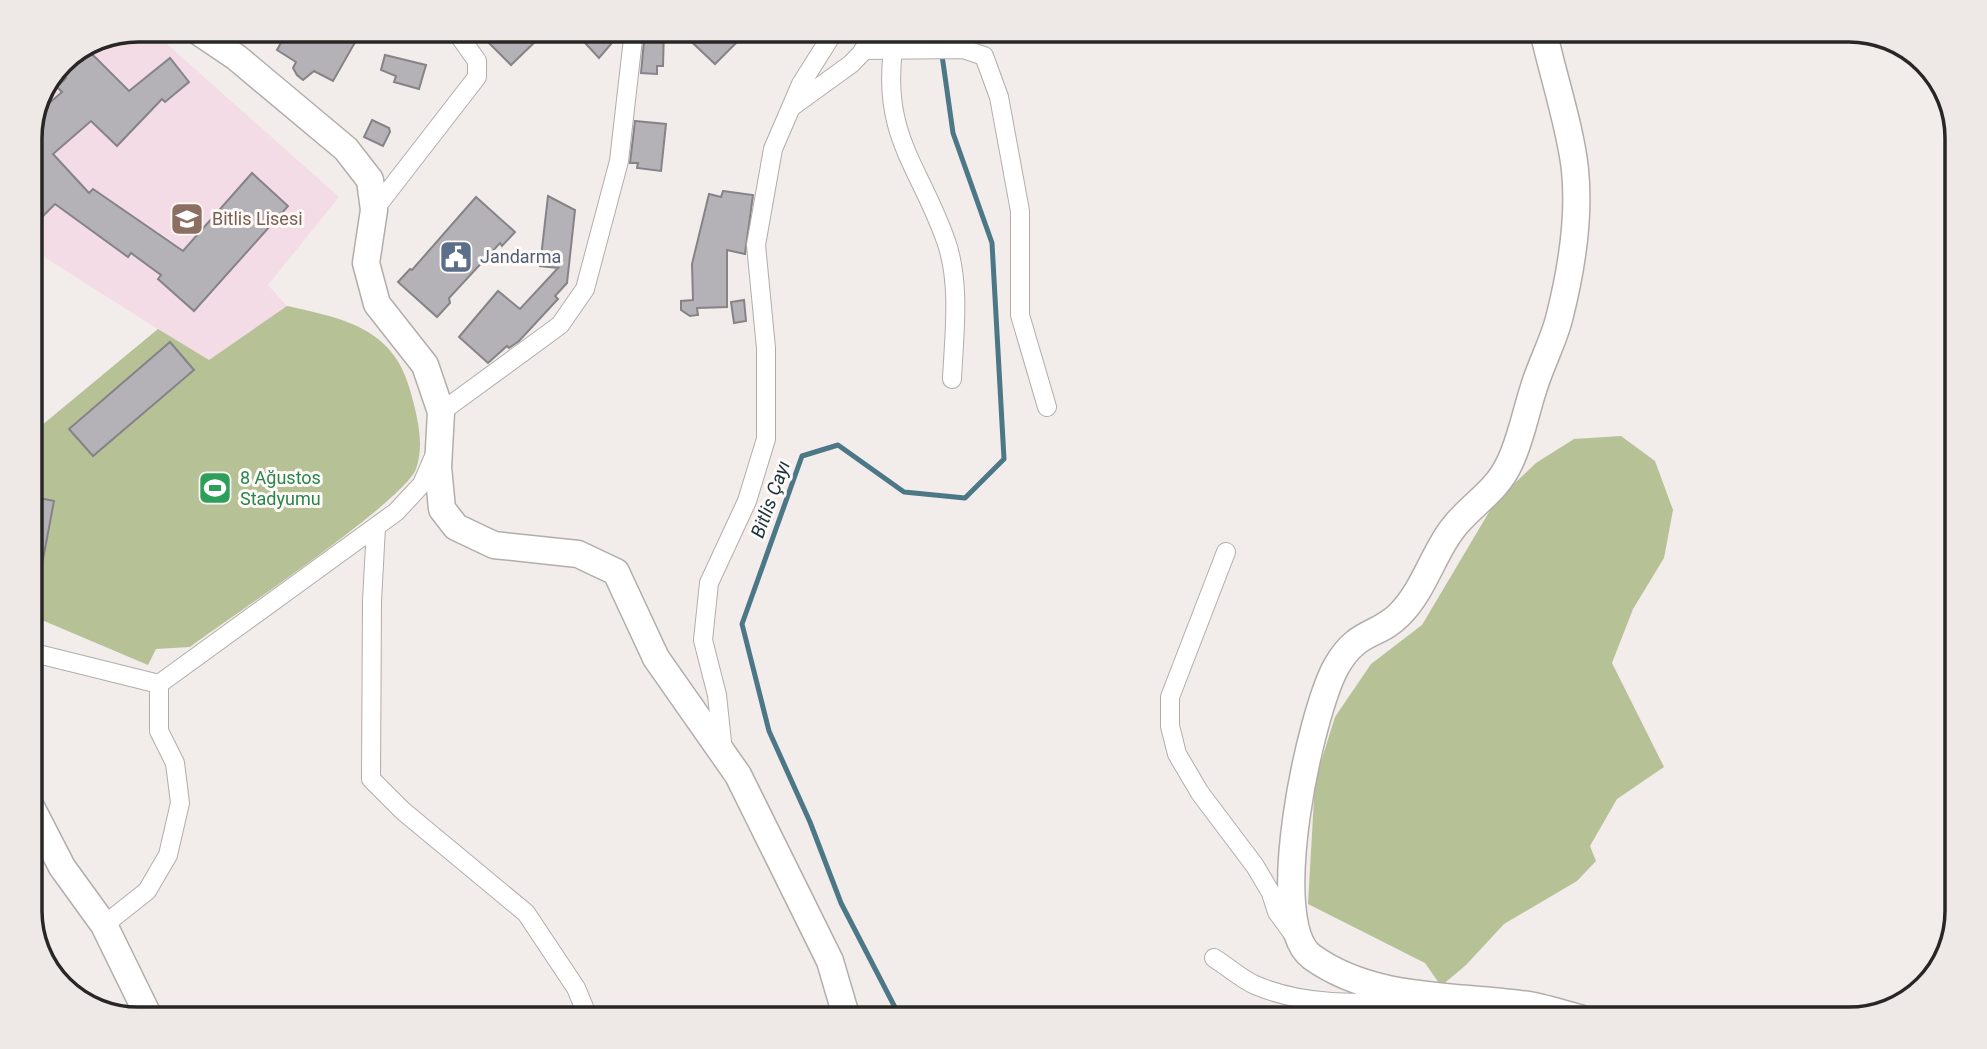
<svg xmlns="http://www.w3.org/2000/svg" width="1987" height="1049" font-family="Roboto,sans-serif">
<rect width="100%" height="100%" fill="#f2ecea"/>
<path fill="#f4dce6" d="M139 30H151L339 197 268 285 287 306 208 361 30 248V132L62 61Z"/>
<g fill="#b6c196">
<path d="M287 306C342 318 394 328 410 390 417 415 425 444 416 469 402 503 229 618 190 647L156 649 148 665 30 615V435L158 329 209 360Z"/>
<path d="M1621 436 1655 461 1673 510 1664 558 1633 609 1612 663 1664 767 1617 799 1590 846 1596 861 1577 881 1504 924 1466 965 1441 986 1425 963 1308 904 1315 781 1335 717 1371 664 1422 625 1495 502 1536 463 1574 439Z"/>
</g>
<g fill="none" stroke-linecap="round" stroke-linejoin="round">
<path stroke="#4b7786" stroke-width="5" d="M901 1019 841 903 810 822 769 731 742 624 802 456 838 445 904 492 965 498 1004 459 992 243 953 133 940 41 943 30"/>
</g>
<g fill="#b4b2b7" stroke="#858387" stroke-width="2">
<path d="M288 30H362L333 81 314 71 303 80 297 75 293 68 296 62 277 50Z"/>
<path d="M476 30H531L539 38 511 65Z"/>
<path d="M573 30H623L599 58Z"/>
<path d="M645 30H664L663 66H657V74L641 73Z"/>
<path d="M679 30H726L738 41 715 64Z"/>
<path d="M82 53 86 57 91 53 129 91 170 58 189 82 165 102 162 99 117 146 91 121 53 154 89 193 93 189 183 251 252 173 288 206 194 311 158 279 161 275 131 253 128 257 55 204 38 221 30 213V132L39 112 62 92 57 87 66 78 58 70 62 61Z"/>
<path d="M385 55 426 65 419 89 394 82 396 76 381 70Z"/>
<path d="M372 120 389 128 390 132 383 146 364 137Z"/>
<path d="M635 121 666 124 661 171 637 168 638 163H630Z"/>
<path d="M723 191 753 195 745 254 727 250V307L697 308 698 315 690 316 681 310V301L693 300 692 264 709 194 721 197Z"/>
<path d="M548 196 575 210 567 283 555 296 558 299 519 341 509 348 507 346 488 363 459 337 498 291 520 309 558 268 540 266Z"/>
<path d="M476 197 515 232 502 246 500 243 449 298 450 303 437 317 398 282 410 269 412 270Z"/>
<path d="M744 300 746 321 734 323 731 302Z"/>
<path d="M170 342 194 370 93 456 69 429Z"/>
<path d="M30 496 54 501 37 591H30Z"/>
</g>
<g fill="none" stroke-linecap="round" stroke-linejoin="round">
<defs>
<g id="street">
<path d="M863 50 963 49 984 56 999 97 1020 211V315L1047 407"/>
<path d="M893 50C882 136 920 167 946 241 961 284 954 335 952 379"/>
<path d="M793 106 851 64 884 30"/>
<path d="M374 210 477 77V61L455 30"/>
<path d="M441 412 560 325 585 289 619 161 634 30"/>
<path d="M376 527 372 601 371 779 403 811 526 913 576 988 589 1019"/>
<path d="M1226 552 1170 697V726L1177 754 1200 793 1255 866 1271 893 1277 912 1296 938"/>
<path d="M30 652 159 684"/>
<path d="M723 751 717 695 703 640 709 583 747 501 766 439V348L756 245 773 149 801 84 835 30"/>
<path d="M104 925 147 891 168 855 180 803 175 763 159 731V684L396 512 422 484 435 454"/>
<path d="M1214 958C1227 966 1241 979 1255 985 1304 1006 1358 1004 1410 1001"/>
</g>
<g id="secondary">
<path d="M196 30 236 57 346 149 370 180 374 210 366 263 377 304 425 365 441 412 438 467 442 509 456 527 494 545 578 554 616 572 656 658 738 775 830 961 847 1019"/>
<path d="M1543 30C1552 72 1571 129 1575 170 1580 219 1571 272 1559 319 1553 342 1541 364 1534 387 1526 411 1521 439 1510 462 1498 489 1478 500 1459 521 1434 548 1426 588 1400 614 1378 637 1357 629 1336 667 1311 712 1264 922 1312 957 1372 1000 1450 995 1520 1004 1541 1006 1563 1014 1583 1019"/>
<path d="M30 805 62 867 104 925 150 1019"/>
</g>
</defs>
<use href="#street" stroke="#b2adaa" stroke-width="20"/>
<use href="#secondary" stroke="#b2adaa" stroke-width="29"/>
<use href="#street" stroke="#fff" stroke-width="18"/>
<use href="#secondary" stroke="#fff" stroke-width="26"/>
</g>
<defs>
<symbol id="school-square" viewBox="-11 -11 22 22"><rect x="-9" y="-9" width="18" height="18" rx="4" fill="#8d6e63" stroke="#fffaf7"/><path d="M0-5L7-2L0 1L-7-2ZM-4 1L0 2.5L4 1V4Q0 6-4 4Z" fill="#fff"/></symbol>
<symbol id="civic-square" viewBox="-11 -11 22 22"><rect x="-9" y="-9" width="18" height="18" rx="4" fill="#5c6f8a" stroke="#fffaf7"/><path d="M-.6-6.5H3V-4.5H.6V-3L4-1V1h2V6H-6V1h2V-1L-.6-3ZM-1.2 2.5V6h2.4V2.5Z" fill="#fff"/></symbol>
<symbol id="stadium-square" viewBox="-11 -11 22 22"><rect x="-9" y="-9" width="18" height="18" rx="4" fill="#2e9e5b" stroke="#fffaf7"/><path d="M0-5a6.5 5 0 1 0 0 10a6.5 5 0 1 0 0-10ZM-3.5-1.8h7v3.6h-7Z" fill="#fff"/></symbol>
</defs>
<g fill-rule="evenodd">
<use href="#school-square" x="168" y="200" width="38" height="38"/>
<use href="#civic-square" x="437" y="238" width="38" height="38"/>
<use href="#stadium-square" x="196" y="469" width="38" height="38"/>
</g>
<g text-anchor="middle" stroke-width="6" stroke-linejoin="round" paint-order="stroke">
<g font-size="18" fill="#785e54" stroke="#fffaf7" text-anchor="start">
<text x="212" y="225">Bitlis Lisesi</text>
</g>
<g font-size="18" fill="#4e5e75" stroke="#fffaf7" text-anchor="start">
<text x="480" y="263">Jandarma</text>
</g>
<g font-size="18" fill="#27864d" stroke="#fffaf7" text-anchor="start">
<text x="240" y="484">8 Ağustos<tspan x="240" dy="21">Stadyumu</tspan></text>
</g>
<g font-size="19" font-style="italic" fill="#14343e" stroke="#fffaf7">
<text transform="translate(770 499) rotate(-70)" y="7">Bitlis Çayı</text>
</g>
</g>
<path d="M0 0H1987V1049H0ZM138 42H1849A96 96 0 0 1 1945 138V911A96 96 0 0 1 1849 1007H138A96 96 0 0 1 42 911V138A96 96 0 0 1 138 42Z" fill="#eee9e6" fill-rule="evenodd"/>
<path fill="none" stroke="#292726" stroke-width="3.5" d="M138 42H1849A96 96 0 0 1 1945 138V911A96 96 0 0 1 1849 1007H138A96 96 0 0 1 42 911V138A96 96 0 0 1 138 42Z"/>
</svg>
